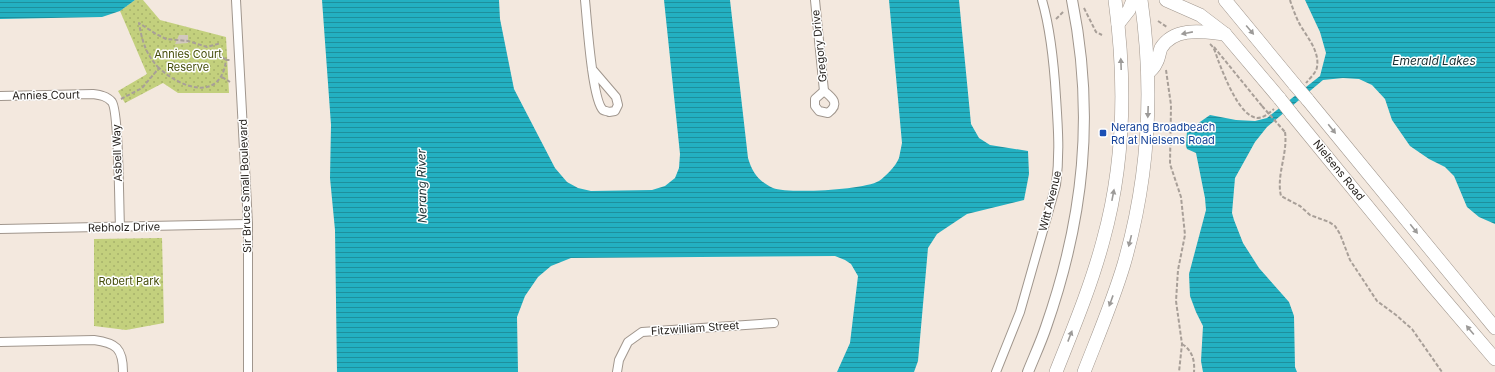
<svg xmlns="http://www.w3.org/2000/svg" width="1495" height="372" font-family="Inter,sans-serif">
<defs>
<pattern id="park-dots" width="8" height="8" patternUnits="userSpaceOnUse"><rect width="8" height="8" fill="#c3d07d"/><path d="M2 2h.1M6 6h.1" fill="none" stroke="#a7b26b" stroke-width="1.8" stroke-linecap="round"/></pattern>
<pattern id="water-rules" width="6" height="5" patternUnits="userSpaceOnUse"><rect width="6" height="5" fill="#23b0c1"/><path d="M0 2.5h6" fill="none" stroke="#1e8f9c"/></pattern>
</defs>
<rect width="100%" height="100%" fill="#f3e8de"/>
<g fill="url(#park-dots)">
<path d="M135 0H143L160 20 226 37 229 93H178L163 83 125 103 118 91 147 74 120 11Z"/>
<path d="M162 238 164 323 126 330 94 326V239Z"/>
</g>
<g fill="url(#water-rules)">
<path d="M0 0H135L120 11 102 17 0 19Z"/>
<path d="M322 0H499L500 19 514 89 555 168 567 182 578 188 591 191 652 190 665 186 675 178 679 168 680 154 664 0H730L748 158C752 172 759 182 773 188 788 194 864 190 879 181 885 177 896 166 899 158 900 153 901 148 902 143L889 0H959L971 124 979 138 990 145 1028 151 1029 174 1024 200 967 214 937 234 928 248 918 361 914 372H837L850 343 858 276 851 264 845 260 835 256 571 258 551 266 538 277 525 296 517 317 518 372H337L335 230 330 178 331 125Z"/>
<path d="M1305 0H1495V224L1479 217 1467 207 1454 176 1445 167 1429 159 1410 146 1392 120 1385 99 1372 85 1359 79 1343 78 1323 80 1267 127 1255 142 1235 178 1232 213 1234 220 1243 243 1259 268 1289 302 1294 316 1295 367 1297 372H1203L1201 361 1203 326 1196 312 1190 296 1189 274 1206 210 1205 198 1196 153 1187 149 1186 146 1187 131 1210 115 1236 120 1255 121 1267 118 1320 76 1326 53 1320 32Z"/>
</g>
<path fill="#d2c8be" d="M179 35H188V43L175 44Z"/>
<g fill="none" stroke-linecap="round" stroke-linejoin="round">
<defs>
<g id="minor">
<path d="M236 0 248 224V372"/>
<path d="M585 0C587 19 592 100 603 110 605 111 607 111 609 112L615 111 618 105 616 97 592 69"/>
<path d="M815 0 824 91"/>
<path d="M824 91C833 98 840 104 828 113L819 111 815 106V99Z"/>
<path d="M0 96 93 94C100 95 107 96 112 102 119 112 119 208 120 227"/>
<path d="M0 229 248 224"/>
<path d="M0 342 94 340C116 343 123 348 123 372"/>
<path d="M617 372 619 360 628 342 642 332 774 323"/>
<path d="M996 372 1020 312 1056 185C1060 154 1058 127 1056 97 1054 64 1051 31 1042 0"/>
</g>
<path id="tertiary" d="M1028 372C1034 357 1041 342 1046 327 1084 218 1095 114 1072 0"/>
<g id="primary">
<path d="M1166 0 1200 15 1225 34 1280 99"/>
<path d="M1225 0 1295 85"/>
<path d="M1118 24 1129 10 1133 0"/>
<path d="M1148 73C1151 70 1155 67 1156 63 1159 59 1159 53 1161 48 1175 26 1204 32 1225 34"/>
<path d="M1307 99 1495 328"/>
<path d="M1291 113 1431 284 1495 359"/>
<path d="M1056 372C1073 329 1091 286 1103 241 1125 162 1126 80 1115 0"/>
<path d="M1084 372C1098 336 1113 301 1124 264 1149 177 1154 89 1141 0"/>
</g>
</defs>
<use href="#minor" stroke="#a0968d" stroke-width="10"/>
<use href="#tertiary" stroke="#a0968d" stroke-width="12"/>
<use href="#primary" stroke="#a0968d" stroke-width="14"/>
<g stroke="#a89f98" stroke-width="2" stroke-dasharray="4 2" stroke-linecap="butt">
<path d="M1290 0C1292 7 1295 14 1298 21 1305 35 1320 50 1317 67 1316 73 1310 78 1306 83"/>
<path d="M1084 8 1096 32 1102 35"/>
<path d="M1056 19 1064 11"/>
<path d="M1158 21 1167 27"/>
<path d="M1210 44C1215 48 1216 55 1218 60 1224 75 1239 116 1257 118 1264 118 1269 113 1274 109"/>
<path d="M1214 47 1262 106"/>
<path d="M222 57 226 60"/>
<path d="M159 68C146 55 142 41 139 23L156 34 166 39 188 41 207 47 221 43"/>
<path d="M1166 70 1171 105 1170 164 1181 197 1185 235 1178 270 1176 301 1182 344 1179 372"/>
<path d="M222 77 230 82"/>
<path d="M121 99 142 88 159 68C182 89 221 102 226 60H230"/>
<path d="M1285 132C1288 154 1276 175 1281 196L1300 206 1310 215 1329 222 1335 226 1340 234 1350 260 1377 301 1396 315 1412 329 1442 372"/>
<path d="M1182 344C1192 350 1195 360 1194 372"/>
</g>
<use href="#minor" stroke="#fff" stroke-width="8"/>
<use href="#tertiary" stroke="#fff" stroke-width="10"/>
<use href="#primary" stroke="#fff" stroke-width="13"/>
<defs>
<g id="primary-bridge">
<path d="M1295 85 1307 99"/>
<path d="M1280 99 1291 113"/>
</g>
</defs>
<use href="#primary-bridge" stroke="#a0968d" stroke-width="14" stroke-linecap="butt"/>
<path stroke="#a89f98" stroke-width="2" stroke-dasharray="4 2" stroke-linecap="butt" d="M1262 106 1285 132"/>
<use href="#primary-bridge" stroke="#fff" stroke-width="13"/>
</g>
<defs><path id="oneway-solid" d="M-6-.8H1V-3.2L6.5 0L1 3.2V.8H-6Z"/></defs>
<g fill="#9c9a98">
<use href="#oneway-solid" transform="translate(1250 30) rotate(50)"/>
<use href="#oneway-solid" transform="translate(1187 33) rotate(169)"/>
<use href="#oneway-solid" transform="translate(1121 64) rotate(-92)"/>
<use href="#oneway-solid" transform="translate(1148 112) rotate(92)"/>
<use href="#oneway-solid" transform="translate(1332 129) rotate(51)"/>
<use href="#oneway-solid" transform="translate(1113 195) rotate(-79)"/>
<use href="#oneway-solid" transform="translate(1414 229) rotate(51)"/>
<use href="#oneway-solid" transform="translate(1130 241) rotate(104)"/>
<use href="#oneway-solid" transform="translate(1111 301) rotate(110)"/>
<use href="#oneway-solid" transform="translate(1470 330) rotate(-130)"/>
<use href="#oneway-solid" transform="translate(1070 336) rotate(-69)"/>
</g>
<rect fill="#1a4fb4" stroke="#fff" stroke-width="1.5" x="1099" y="129" width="8" height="8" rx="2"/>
<g text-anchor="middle" stroke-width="3" stroke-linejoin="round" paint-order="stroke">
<g font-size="11" fill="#231f1b" stroke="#fff">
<text transform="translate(819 46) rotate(-96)" y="4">Gregory Drive</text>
<text transform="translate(46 95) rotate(-1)" y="4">Annies Court</text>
<text transform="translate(117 153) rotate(-92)" y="4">Asbell Way</text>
<text transform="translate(1339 170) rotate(51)" y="4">Nielsens Road</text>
<text transform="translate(245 186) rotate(-92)" y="4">Sir Bruce Small Boulevard</text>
<text transform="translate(1050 201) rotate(-76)" y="4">Witt Avenue</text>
<text transform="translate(124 227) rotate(-1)" y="4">Rebholz Drive</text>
<text transform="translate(695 328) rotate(-4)" y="4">Fitzwilliam Street</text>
</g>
<g font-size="11" fill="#464e0c" stroke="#fff">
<text x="188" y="58">Annies Court<tspan x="188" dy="13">Reserve</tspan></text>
<text x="129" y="285">Robert Park</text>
</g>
<g font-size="11" fill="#164399" stroke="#fff" text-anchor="start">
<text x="1111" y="131">Nerang Broadbeach<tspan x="1111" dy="13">Rd at Nielsens Road</tspan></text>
</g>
<g font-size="12" font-style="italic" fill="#192f32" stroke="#fff">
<text x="1434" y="65">Emerald Lakes</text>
<text transform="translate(422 186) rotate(-91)" y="4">Nerang River</text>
</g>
</g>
</svg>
